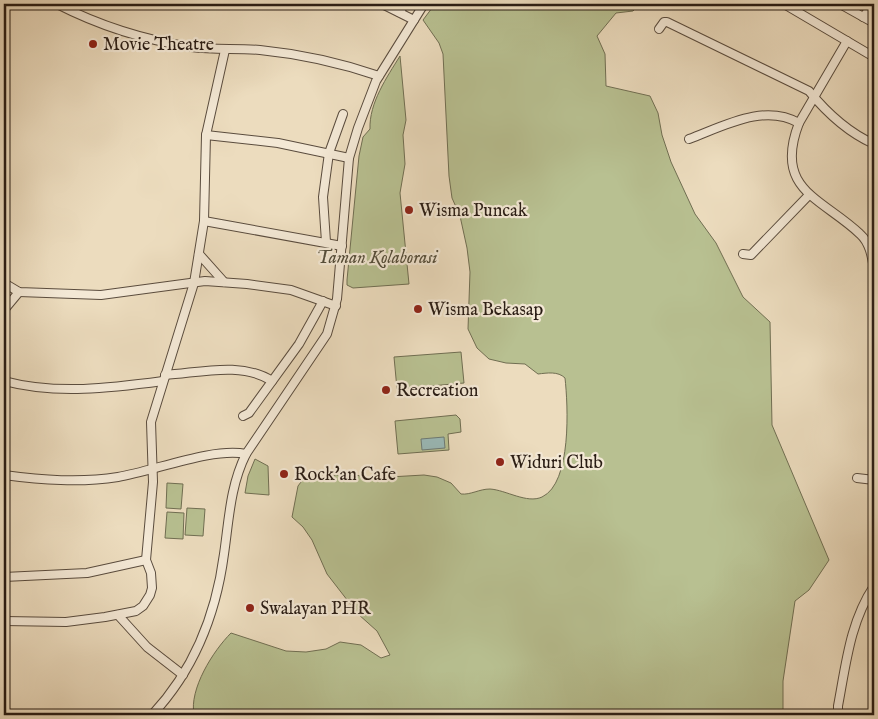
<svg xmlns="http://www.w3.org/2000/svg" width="878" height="719" font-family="'IM FELL English',serif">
<rect width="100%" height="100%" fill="#ecdcbe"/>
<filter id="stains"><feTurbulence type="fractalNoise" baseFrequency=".004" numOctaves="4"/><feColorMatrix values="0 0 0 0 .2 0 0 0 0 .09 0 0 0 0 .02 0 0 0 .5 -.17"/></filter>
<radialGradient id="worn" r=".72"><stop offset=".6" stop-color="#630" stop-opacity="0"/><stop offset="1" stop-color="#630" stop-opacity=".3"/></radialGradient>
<g fill="#b8c091" stroke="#706e52">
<path d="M435 4H640L633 11 616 13 597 36 605 54 606 86 650 96 658 113 662 135 671 162 695 214 716 243 743 297 770 322 772 425 829 560 809 590 795 601 783 681V715H194C189 689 213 651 231 633L286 651 306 652 326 649 340 642 361 645 381 658 390 655 377 631 358 614 327 574 312 540 303 527 292 517 298 486 304 478 349 474 372 478 424 475 437 477 451 483 461 494C471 495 479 489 490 489 506 490 527 504 542 497 572 483 568 405 565 378 558 371 547 373 538 374L525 364 506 363 489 359 477 348 468 329 470 272 467 248 460 216 452 198 449 176 443 54 439 43 423 20Z"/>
<path d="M400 56 406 120 403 135 405 164 400 193 409 284 353 288 347 285V280L359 156 363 137 370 129C369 103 387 77 400 56Z"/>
<path d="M461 352 464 383 397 389 394 357Z"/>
<path d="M456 415 460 419 461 432 448 434 449 450 398 454 395 421Z"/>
<path d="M255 459 268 466 269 495 245 493 248 476Z"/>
<path d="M167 483 183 484 181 509 166 508Z"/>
<path d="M187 508 205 509 203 536 185 535Z"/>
<path d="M167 512 184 513 183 539 165 538Z"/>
</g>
<path fill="#9abab8" stroke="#6d7b76" d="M444 437 445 448 422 450 421 439Z"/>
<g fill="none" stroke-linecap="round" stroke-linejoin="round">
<defs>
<g id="minor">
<path d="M57 4C98 25 145 40 191 47 214 50 237 48 260 50 300 54 341 63 379 76"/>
<path d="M382 4 414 20"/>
<path d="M784 4 874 57"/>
<path d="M840 4 874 23"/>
<path d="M399 12 405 4"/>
<path d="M863 17 874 4"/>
<path d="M659 29 664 22H667L809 91C827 113 847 132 874 144"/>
<path d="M847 41 799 123C773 190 822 198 860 234 870 243 872 257 874 269"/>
<path d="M206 135 278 143 349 158"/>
<path d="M689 139C724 126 764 103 799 123"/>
<path d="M204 221 342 246"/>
<path d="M326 242 323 197 329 153 343 114"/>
<path d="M199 254 224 282"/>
<path d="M743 254 751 255 809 195"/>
<path d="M4 283 19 292 101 295 205 281 247 284 291 290 336 306"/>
<path d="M4 310 19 292"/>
<path d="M165 375C199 373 241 361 272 381"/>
<path d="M4 381C56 395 111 388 163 381"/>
<path d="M243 416 249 413 299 344 323 301"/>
<path d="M4 475C42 480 80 483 118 477 154 471 213 447 246 454"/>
<path d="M857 478 874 480"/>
<path d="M4 577 87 573 146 560"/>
<path d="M118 615 147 647 183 675"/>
<path d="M4 621 66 622 105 617 136 611 143 606 150 595 152 588 151 573 146 560 153 482 151 422 194 283 204 221 206 135 225 50"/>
<path d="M152 715C194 670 216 615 224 554 229 520 230 486 246 454L327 334 337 299 349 158 358 128 376 81 424 4"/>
<path d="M838 715V706C846 664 850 622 874 586"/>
<path d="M871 715 874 707"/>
</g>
</defs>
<use href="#minor" stroke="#5a4c3e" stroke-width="10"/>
<use href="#minor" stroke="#f3e8d5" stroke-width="8"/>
</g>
<g fill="#8f2418" stroke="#f3e8d5" stroke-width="2">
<circle cx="93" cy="44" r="5"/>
<circle cx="409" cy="210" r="5"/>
<circle cx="418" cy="309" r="5"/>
<circle cx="386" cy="390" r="5"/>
<circle cx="500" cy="462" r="5"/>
<circle cx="284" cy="474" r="5"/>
<circle cx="250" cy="608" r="5"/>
</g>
<g text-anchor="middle" stroke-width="4.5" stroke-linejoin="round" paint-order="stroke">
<g font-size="18" fill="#291c14" stroke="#f3e8d5" text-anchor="start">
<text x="103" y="50">Movie Theatre</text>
<text x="419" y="216">Wisma Puncak</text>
<text x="428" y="315">Wisma Bekasap</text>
<text x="396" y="396">Recreation</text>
<text x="510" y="468">Widuri Club</text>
<text x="294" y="480">Rock'an Cafe</text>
<text x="260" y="614">Swalayan PHR</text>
</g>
<g font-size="18" font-style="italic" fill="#544d3a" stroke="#f3e8d5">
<text x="377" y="263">Taman Kolaborasi</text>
</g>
</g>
<rect width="878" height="719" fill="none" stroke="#ecdcbe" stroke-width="20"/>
<rect x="5" y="5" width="868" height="709" fill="none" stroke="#291c14" stroke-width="2.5"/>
<rect x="10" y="10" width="858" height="699" fill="none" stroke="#291c14"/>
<rect width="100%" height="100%" filter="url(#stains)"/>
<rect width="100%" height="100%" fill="url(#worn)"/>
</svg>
